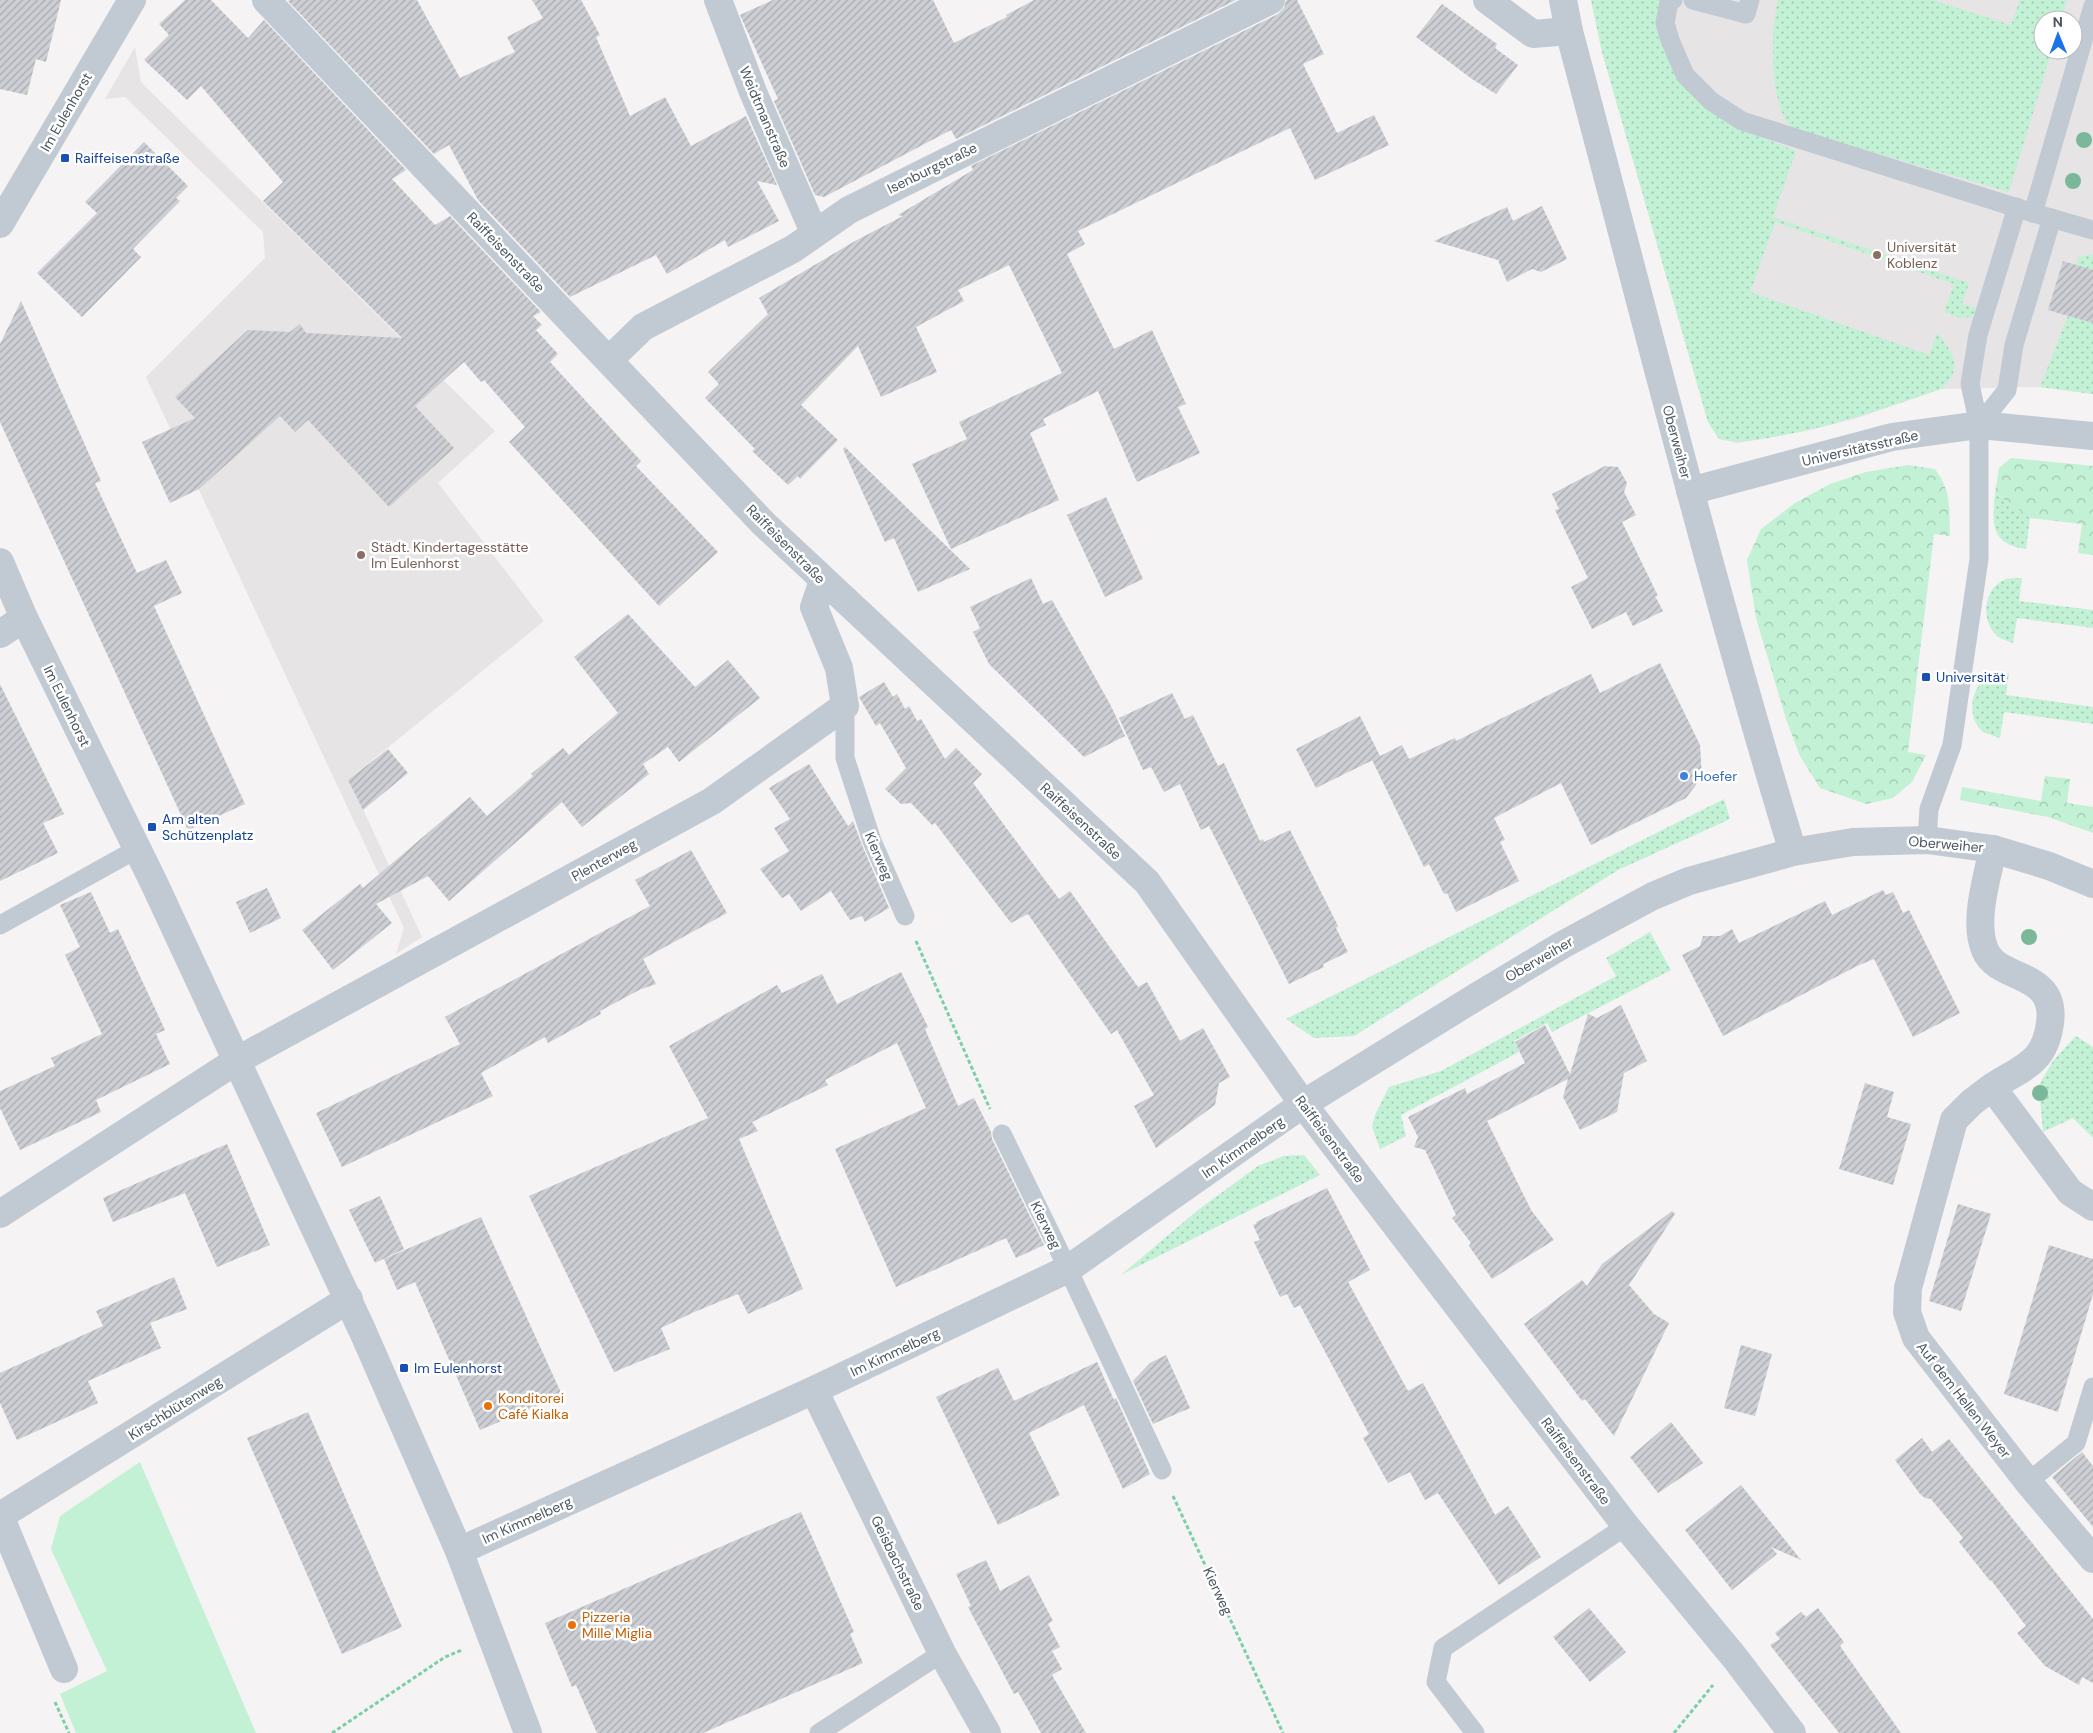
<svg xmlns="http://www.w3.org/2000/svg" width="2093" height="1733" font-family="'DM Sans',sans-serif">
<defs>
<pattern id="grass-dots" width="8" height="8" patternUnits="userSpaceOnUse" patternTransform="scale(1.25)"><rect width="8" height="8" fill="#c3f1d5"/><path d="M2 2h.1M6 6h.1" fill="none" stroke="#a0c6b0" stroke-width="1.8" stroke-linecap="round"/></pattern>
<pattern id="forest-crowns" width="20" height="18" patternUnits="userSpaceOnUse" patternTransform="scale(1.25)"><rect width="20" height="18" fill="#c3f1d5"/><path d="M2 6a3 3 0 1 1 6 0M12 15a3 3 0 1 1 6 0" fill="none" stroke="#a0c6b0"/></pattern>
<pattern id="building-hatch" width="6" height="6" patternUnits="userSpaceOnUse" patternTransform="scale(1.25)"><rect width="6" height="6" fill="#cdcfd5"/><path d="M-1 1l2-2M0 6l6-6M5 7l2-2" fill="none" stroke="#a8abb0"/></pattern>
</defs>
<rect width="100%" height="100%" fill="#f5f3f3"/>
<g fill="#e6e4e5" fill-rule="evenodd">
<path d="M1591 0H2093V394L2040 387 1941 389 1854 419 1806 431 1737 443 1719 439 1708 422 1602 52ZM2043 20H2073V50H2043Z"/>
<path d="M135 47 141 82 495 431 438 483 544 621 349 779 422 937 396 954 404 928 146 377 265 258 263 232 125 97 105 99Z"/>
</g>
<g fill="url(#grass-dots)">
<path d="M1591 0H1661L1663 41 1738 128 1796 151 1773 217 1969 283 1962 304 1978 309 1971 317 1960 318 1944 312 1954 284 1775 222 1750 292 1929 355 1937 333C1954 353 1964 368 1941 389 1888 407 1835 426 1779 436 1756 440 1742 444 1719 439L1708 422 1602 52Z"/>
<path d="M1778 0H1932L2011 25 2020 0H2067L2061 20H2043V50H2052L2009 192 1793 129C1769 110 1770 28 1778 0Z"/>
<path d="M2093 254V270L2076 265 2079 257Z"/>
<path d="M2068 316 2093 323V394L2040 387Z"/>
<path d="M1995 493 2030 518 2026 549C1990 544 1992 524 1995 493Z"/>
<path d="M2022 578 2019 601 2093 610V628L2017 618 2013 643C2008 641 2000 639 1996 635 1980 619 1984 587 2006 579 2011 578 2018 578 2022 578Z"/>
<path d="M2009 673 2006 695 2093 707V724L2004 712 2000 738C1995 736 1989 735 1985 733 1964 720 1971 681 1993 674 1997 672 2004 673 2009 673Z"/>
<path d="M1724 799 1730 819 1618 870 1354 1036 1314 1038 1286 1019Z"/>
<path d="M1650 932 1671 970 1552 1032 1547 1023 1514 1041 1519 1052 1401 1115 1406 1136 1380 1149 1372 1127 1375 1115 1389 1087 1441 1071 1616 976 1606 958Z"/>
<path d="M2076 1036 2093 1047V1138L2073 1118 2043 1132 2039 1085 2053 1061Z"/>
<path d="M1304 1155 1320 1175 1121 1275 1198 1210 1258 1166 1284 1156Z"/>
</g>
<g fill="url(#forest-crowns)">
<path d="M2011 458 2093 466V555L2078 553 2082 524 2030 518 1995 493 1999 468Z"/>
<path d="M1908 465 1935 469C1952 491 1949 510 1950 536L1934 534 1908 752 1926 755 1912 782 1893 798 1866 804 1820 788 1800 756 1786 719 1756 618 1747 560 1761 529 1795 503 1830 484 1866 472Z"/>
<path d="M2045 776 2070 779 2067 803 2093 807V833L2048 817 1960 800 1962 787 2041 801Z"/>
</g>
<path fill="#c3f1d5" d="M140 1462 256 1733H76L60 1694 107 1671 51 1549 60 1516Z"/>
<g fill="url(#building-hatch)">
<path d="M0 0H61L46 62 36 59 27 95 0 89Z"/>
<path d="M185 0H211L248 38 264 20 406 170 392 179 435 225 450 216 541 312 533 316 542 325 536 330 558 354 550 362 641 461 636 466 718 552 659 606 509 442 525 427 484 380 481 382 464 362 415 406 454 448 389 507 308 420 295 432 280 416 199 489 170 503 142 442 195 418 175 397 248 330 290 332 300 324 306 333 402 338 263 201 283 182 201 86 187 100 144 60 169 35 159 24Z"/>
<path d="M290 0H417L460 78 515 52 507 37 543 18 532 0H581L600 35 596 37 630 116 665 97 691 146 746 116 777 185 757 181 779 221 728 247 725 240 667 274 656 255 570 297 478 200 449 145 434 154 288 1Z"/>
<path d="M773 0H933L954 43 1007 17 1006 15 1034 0H1236L956 139 951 130 824 197 815 195 774 101 778 99 740 15Z"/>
<path d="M1286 0H1297L1324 54 1303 64 1337 133 1374 115 1389 145 1315 180 1290 128 1078 231 1085 244 1067 254 1114 349 1152 330 1186 404 1178 407 1200 453 1137 482 1098 391 1043 419 1046 425 1030 433 1059 500 951 549 912 464 967 439 959 422 1062 373 1009 265 958 290 964 301 916 327 937 372 881 397 858 346 801 405 838 440 800 479 798 476 788 485 752 451 755 449 705 398 719 384 708 372 768 314 759 298 855 241 903 216 898 215 973 170 971 166 1278 14 1284 8Z"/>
<path d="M1442 4 1497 44 1495 48 1518 65 1496 94 1472 79 1416 37Z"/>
<path d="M144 142 188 186 176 198 180 201 133 249 141 257 82 317 37 273 97 213 85 202Z"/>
<path d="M1542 206 1567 259 1541 272 1532 269 1507 282 1498 260 1434 241 1507 207 1513 221Z"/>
<path d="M2063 261 2093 270V323L2048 310Z"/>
<path d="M21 301 101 481 95 483 137 573 166 560 182 593 154 606 245 804 188 830 0 422V344Z"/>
<path d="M845 447 863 465 970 569 918 592 894 538 885 542 843 449Z"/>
<path d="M1605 466 1618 467 1627 483 1624 492 1636 515 1622 522 1658 596H1655L1663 611 1633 626 1626 612 1592 629 1571 587 1588 578 1555 510 1559 509 1552 494Z"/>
<path d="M1106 497 1143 579 1105 597 1067 515Z"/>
<path d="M1031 578 1043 604 1052 600 1111 706 1125 736 1084 757 989 664 973 632 980 628 970 607Z"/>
<path d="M628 614 695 687 728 660 760 698 679 762 668 747 643 764 649 774 582 827 562 802 449 901 428 876 376 904 392 923 333 970 302 930 360 884 363 888 470 797 487 816 533 776 531 774 563 748 569 755 618 713 574 657Z"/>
<path d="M1660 663 1700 745 1702 777 1686 798 1591 845 1561 783 1494 818 1505 840 1500 842 1519 881 1456 912 1447 893 1444 894 1429 864 1424 867 1372 760 1379 757 1316 788 1296 749 1360 716 1380 756 1402 745 1409 759 1455 738 1456 741 1591 674 1600 693Z"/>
<path d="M884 682 893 697 897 694 905 709 909 706 917 721 921 719 945 759 956 748 982 774 973 783 1059 899 1070 891 1138 987 1147 982 1180 1041 1203 1028 1230 1077 1219 1083 1215 1105 1156 1148 1134 1106 1154 1095 1117 1030 1111 1034 1028 914 1011 923 935 823 932 825 911 803 901 804 885 789 906 768 880 723 876 726 859 697Z"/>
<path d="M0 684 64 814 43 823 58 853 0 881Z"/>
<path d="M1172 693 1185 719 1193 715 1218 766 1224 763 1260 841 1263 839 1264 842 1290 830 1338 926 1336 928 1348 952 1323 964 1324 967 1289 984 1209 826 1201 830 1180 784 1164 792 1151 767 1143 770 1119 718Z"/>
<path d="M388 749 408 773 363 810 348 780Z"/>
<path d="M809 764 848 826 853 821 862 845 889 908 865 922 862 916 850 920 831 891 801 911 789 894 782 898 760 869 789 851 774 828 790 819 769 788Z"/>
<path d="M691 850 727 913 643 959 656 984 639 990 600 1011 601 1014 548 1043 545 1037 481 1073 493 1096 342 1167 316 1113 460 1044 445 1017 650 906 635 880Z"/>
<path d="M267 888 281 918 250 933 236 902Z"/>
<path d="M1883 890 1886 895 1893 892 1903 913 1909 910 1960 1013 1913 1037 1874 959 1857 966 1723 1036 1682 955 1700 946 1703 936H1720L1732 929 1739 943 1825 901 1832 915Z"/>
<path d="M91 892 110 933 118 929 165 1030 156 1034 170 1064 96 1100 101 1112 20 1150 0 1108V1091L55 1066 51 1058 102 1034 65 955 80 947 60 905Z"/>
<path d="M901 972 928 1027 925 1029 958 1106 974 1098 991 1132 992 1139 1044 1245 1016 1258 1006 1238 896 1287 835 1149 926 1108 897 1043 825 1080 828 1085 752 1122 758 1131 739 1139 803 1289 748 1314 738 1294 692 1313 661 1328 670 1349 614 1372 529 1196 708 1118 669 1046 777 985 782 993 822 974 837 1004Z"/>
<path d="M1621 1005 1647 1061 1624 1073 1617 1112 1580 1130 1563 1097 1568 1079 1487 1121 1531 1210 1554 1240 1492 1279 1469 1246 1471 1243 1452 1218 1456 1215 1425 1150 1414 1147 1418 1137 1408 1117 1465 1088 1467 1094 1525 1063 1515 1042 1545 1025 1570 1074 1588 1014 1597 1018Z"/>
<path d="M1865 1083 1894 1092 1887 1117 1911 1124 1893 1185 1839 1169Z"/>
<path d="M227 1144 270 1245 217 1267 185 1193 113 1222 103 1198Z"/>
<path d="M1327 1188 1370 1270 1348 1282 1408 1391 1423 1383 1495 1515 1508 1506 1541 1557 1499 1585 1438 1493 1425 1500 1410 1472 1388 1483 1363 1438 1369 1434 1300 1305 1294 1308 1287 1294 1280 1297 1254 1242 1260 1240 1253 1225 1257 1223 1256 1222Z"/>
<path d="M380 1196 404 1249 375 1263 349 1210Z"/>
<path d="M1958 1204 1991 1214 1961 1311 1929 1301Z"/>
<path d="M1672 1211 1675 1214 1629 1285 1654 1314 1669 1323 1614 1436 1585 1399 1582 1401 1524 1324 1582 1280 1587 1286 1602 1264Z"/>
<path d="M481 1217 562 1395 480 1430 415 1282 397 1290 384 1259Z"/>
<path d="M2049 1245 2093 1259V1294L2058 1412 2004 1394Z"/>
<path d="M174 1277 187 1309 150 1323 161 1348 88 1381 98 1403 17 1440 0 1403V1373L103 1326 96 1311Z"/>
<path d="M1741 1345 1772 1354 1755 1416 1724 1408Z"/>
<path d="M1166 1355 1190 1408 1153 1424 1133 1381 1150 1363Z"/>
<path d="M1097 1362 1114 1400 1116 1398 1150 1474 1123 1489 1084 1405 1029 1433 1060 1495 998 1525 936 1397 998 1368 1014 1401Z"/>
<path d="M308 1412 402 1627 342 1654 247 1438Z"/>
<path d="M1671 1422 1703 1463 1658 1493 1630 1457Z"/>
<path d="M1922 1438 1932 1452 1949 1439 2093 1619V1683L2082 1677 2079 1685 2045 1666 2017 1633 2026 1626 1991 1580 1990 1581 1959 1542 1963 1538 1931 1499 1925 1498 1920 1494 1895 1460Z"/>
<path d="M2082 1452 2093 1466V1527L2052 1477Z"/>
<path d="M1741 1485 1801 1560 1771 1547 1777 1554 1732 1590 1685 1530Z"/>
<path d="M801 1512 854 1632 850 1634 863 1663 703 1733H597L576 1685 572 1687 545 1623Z"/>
<path d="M986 1560 1000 1591 1029 1575 1053 1621 1048 1624 1060 1647 1052 1651 1062 1669 1052 1675 1086 1733H1041L1018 1692 1014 1694 968 1607 971 1606 956 1574Z"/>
<path d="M1589 1608 1626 1652 1590 1682 1553 1637Z"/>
<path d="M1818 1608 1844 1642 1840 1646 1901 1733H1839L1770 1645 1780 1639 1775 1633 1801 1612 1806 1617Z"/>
</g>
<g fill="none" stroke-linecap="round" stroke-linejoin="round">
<g stroke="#7ad0a6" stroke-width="3" stroke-dasharray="4 2.5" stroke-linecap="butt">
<path d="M916 941 990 1109"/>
<path d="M1173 1496 1283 1733"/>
<path d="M55 1702 69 1733"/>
<path d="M332 1733 445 1657 462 1650"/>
<path d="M1674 1733 1713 1685"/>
</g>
<g stroke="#c1cad2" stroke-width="19">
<path d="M1673 0 1669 2 1665 23 1670 40 1685 75 1711 101 1742 121 2033 213 2093 230"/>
<path d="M1693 0 1746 14 1750 0"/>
<path d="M2033 213 2093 6"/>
<path d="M1979 425 2007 390 2014 345 2052 218"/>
<path d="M845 706V758L872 841 905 916"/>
<path d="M1927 840 1929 809 1952 745 1979 559V425L1970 384 1978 335 2017 207"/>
<path d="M0 925 137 849"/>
<path d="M1002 1134 1068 1269 1162 1470"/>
<path d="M2028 1482 2076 1443 2093 1387"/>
<path d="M819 1733 942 1653"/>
<path d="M1475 1733 1436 1682 1443 1648 1626 1526"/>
</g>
<g stroke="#c1cad2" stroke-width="28">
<path d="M266 0 764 524 1147 882 1303 1104 1626 1526 1735 1658 1792 1733"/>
<path d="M718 0 753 92 814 232"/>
<path d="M1487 0 1533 34 1569 31"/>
<path d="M1563 0 1569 31C1642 305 1710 580 1793 852"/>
<path d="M0 224 132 0"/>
<path d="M609 360 643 327 793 249 849 210 1271 0"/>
<path d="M1690 491 1892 437 1979 425 2093 436"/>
<path d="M0 562 24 618 154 883 363 1332 459 1551 528 1733"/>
<path d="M0 634 24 618"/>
<path d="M1993 849C1987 878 1973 922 1985 950 1998 982 2057 970 2050 1023 2045 1063 2023 1067 1992 1087L2070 1192 2093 1207"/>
<path d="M1992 1087 1972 1102 1954 1120 1908 1288 1907 1312 1916 1338 2028 1482 2093 1559"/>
<path d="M0 1214 236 1061 712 801 845 706 839 668 814 607 823 581"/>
<path d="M814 1390 942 1653 987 1733"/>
<path d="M0 1516 349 1299"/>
<path d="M0 1516 64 1669"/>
<path d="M459 1551 814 1390 1068 1269 1303 1104 1476 997 1564 944 1653 896 1689 881 1793 852 1853 842 1927 840 1993 849 2049 866 2093 884"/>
</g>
</g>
<g fill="#7bb799">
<circle cx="2084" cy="140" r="8"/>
<circle cx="2073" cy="181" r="8"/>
<circle cx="2029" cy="937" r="8"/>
<circle cx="2040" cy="1093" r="8"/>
</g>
<g fill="#1a4fb4" stroke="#fff" stroke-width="2">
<rect x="60" y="153" width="10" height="10" rx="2.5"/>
<rect x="1921" y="672" width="10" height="10" rx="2.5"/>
<rect x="147" y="822" width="10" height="10" rx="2.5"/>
<rect x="399" y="1363" width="10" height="10" rx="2.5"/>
</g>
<g fill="#8d6e63" stroke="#fff" stroke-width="2">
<circle cx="1877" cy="255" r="5"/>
<circle cx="361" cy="555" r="5"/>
</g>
<circle fill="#3f7fe0" stroke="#fff" stroke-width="2" cx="1684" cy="776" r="5"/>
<g fill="#e8710a" stroke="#fff" stroke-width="2">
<circle cx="488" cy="1406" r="5"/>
<circle cx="572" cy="1625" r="5"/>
</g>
<g text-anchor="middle" stroke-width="5" stroke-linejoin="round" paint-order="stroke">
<g font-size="14" fill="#4a5661" stroke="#fff">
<text transform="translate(66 112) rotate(-60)" y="5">Im Eulenhorst</text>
<text transform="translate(765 117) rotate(67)" y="5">Weidtmanstraße</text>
<text transform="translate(932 168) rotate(-26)" y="5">Isenburgstraße</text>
<text transform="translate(506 252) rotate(46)" y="5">Raiffeisenstraße</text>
<text transform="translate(1677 442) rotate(75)" y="5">Oberweiher</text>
<text transform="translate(1860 448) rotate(-13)" y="5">Universitätsstraße</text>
<text transform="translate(786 544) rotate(45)" y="5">Raiffeisenstraße</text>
<text transform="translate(67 706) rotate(64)" y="5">Im Eulenhorst</text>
<text transform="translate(1081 821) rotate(43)" y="5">Raiffeisenstraße</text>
<text transform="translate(1946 844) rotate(5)" y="5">Oberweiher</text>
<text transform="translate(879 856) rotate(67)" y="5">Kierweg</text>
<text transform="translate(604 860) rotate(-29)" y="5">Plenterweg</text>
<text transform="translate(1539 959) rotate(-30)" y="5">Oberweiher</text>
<text transform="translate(1330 1139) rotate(53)" y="5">Raiffeisenstraße</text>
<text transform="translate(1243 1147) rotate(-35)" y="5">Im Kimmelberg</text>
<text transform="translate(1046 1225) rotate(64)" y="5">Kierweg</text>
<text transform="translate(895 1352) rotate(-25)" y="5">Im Kimmelberg</text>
<text transform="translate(1964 1400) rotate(52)" y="5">Auf dem Hellen Weyer</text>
<text transform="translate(175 1408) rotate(-32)" y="5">Kirschblütenweg</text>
<text transform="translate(1576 1461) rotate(53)" y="5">Raiffeisenstraße</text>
<text transform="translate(527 1520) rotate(-24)" y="5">Im Kimmelberg</text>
<text transform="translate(898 1563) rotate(64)" y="5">Geisbachstraße</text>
<text transform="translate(1218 1591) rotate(65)" y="5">Kierweg</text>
</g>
<g font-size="14" fill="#164399" stroke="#fff" text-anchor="start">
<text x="75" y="163">Raiffeisenstraße</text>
<text x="1936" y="682">Universität</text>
<text x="162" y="824">Am alten<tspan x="162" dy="16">Schützenplatz</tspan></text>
<text x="414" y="1373">Im Eulenhorst</text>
</g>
<g font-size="14" fill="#785e54" stroke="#fff" text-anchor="start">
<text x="1887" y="252">Universität<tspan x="1887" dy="16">Koblenz</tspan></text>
<text x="371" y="552">Städt. Kindertagesstätte<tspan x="371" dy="16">Im Eulenhorst</tspan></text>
</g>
<g font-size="14" fill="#366cbe" stroke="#fff" text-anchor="start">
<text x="1694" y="781">Hoefer</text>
</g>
<g font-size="14" fill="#c56008" stroke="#fff" text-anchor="start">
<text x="498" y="1403">Konditorei<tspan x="498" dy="16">Café Kialka</tspan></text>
<text x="582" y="1622">Pizzeria<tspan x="582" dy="16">Mille Miglia</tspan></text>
</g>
</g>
<g transform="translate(2058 35) rotate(359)"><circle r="24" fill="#ffffff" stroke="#b7bbc0"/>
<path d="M0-4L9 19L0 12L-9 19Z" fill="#1a73e8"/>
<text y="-8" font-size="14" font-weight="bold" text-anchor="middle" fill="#4a5661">N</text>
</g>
</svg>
